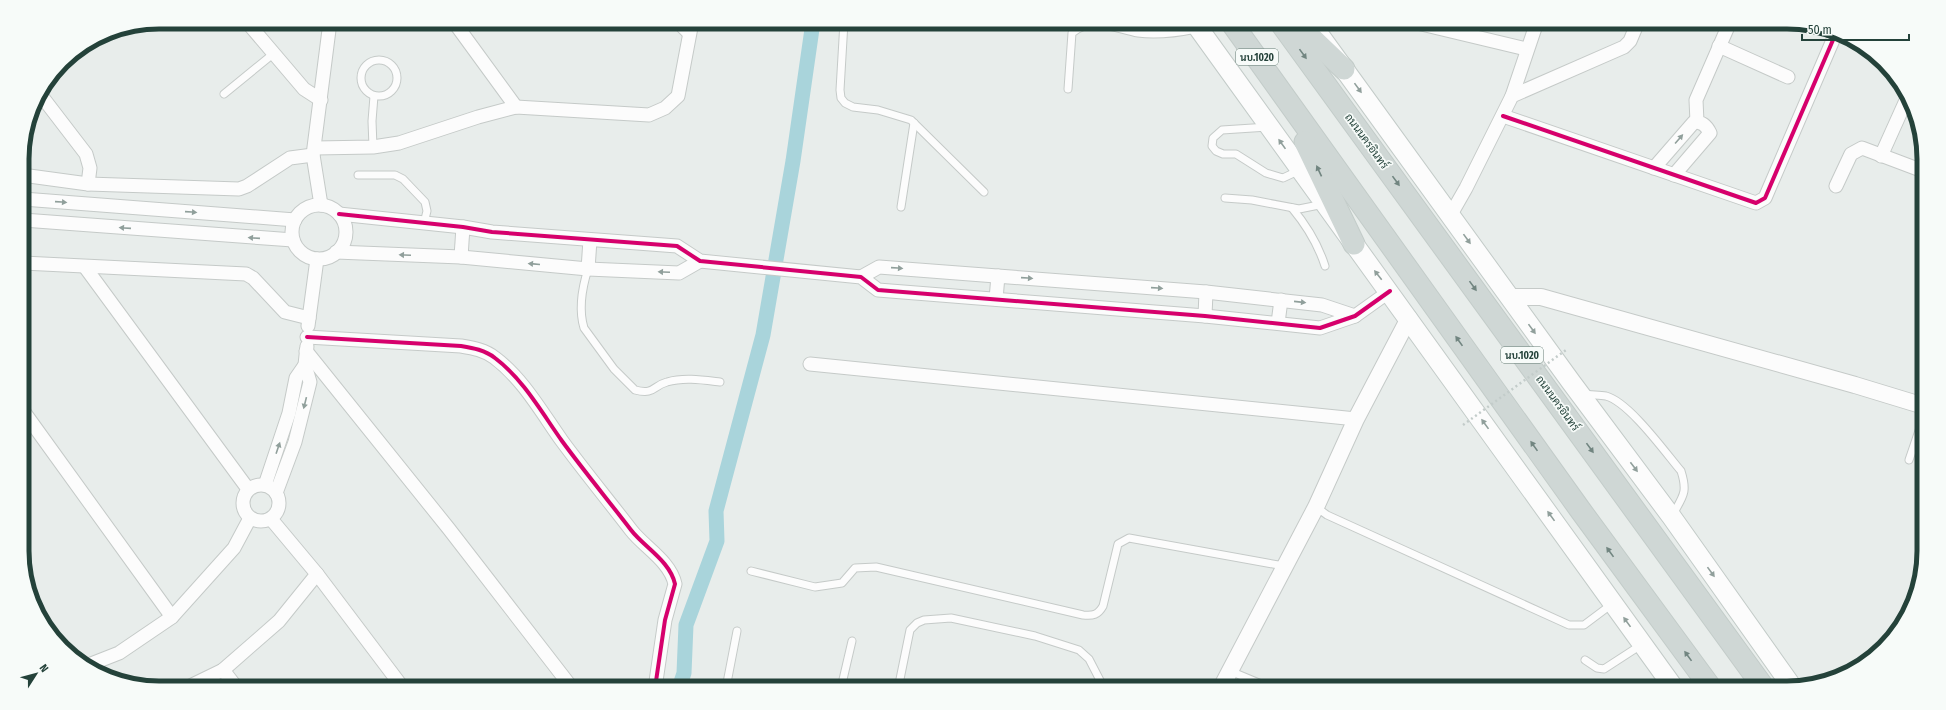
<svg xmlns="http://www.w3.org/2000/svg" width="1946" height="710" font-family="'Fira Sans Condensed',Sarabun,sans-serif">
<rect width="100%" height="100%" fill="#e8edeb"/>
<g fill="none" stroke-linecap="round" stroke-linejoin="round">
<path stroke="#a9d4db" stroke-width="15" d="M679 688 684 673 686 625 717 541 716 511 763 335 793 161 813 22"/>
<defs>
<g id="service">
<path d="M844 22 840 90 841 98 845 103 853 107 878 110 911 120 984 192"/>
<circle cx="379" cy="78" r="18"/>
<path d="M1068 89 1072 33C1092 16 1116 29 1138 33 1158 36 1177 33 1196 29"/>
<path d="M224 94 273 54"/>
<path d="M1268 127 1222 130 1213 138 1212 146 1216 151 1223 154H1236L1266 173 1283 178 1300 170"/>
<path d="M373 147 372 121 374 96"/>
<path d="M358 175H395L403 179 425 202 427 211 424 223"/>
<path d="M1225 198 1252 200 1299 209 1324 204"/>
<path d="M901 207 914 123"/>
<path d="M1292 208C1307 226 1318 244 1325 266"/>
<path d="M588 269C582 288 578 308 584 328L614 369 635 390C655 395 652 386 667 382 684 377 703 380 720 382"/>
<path d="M1584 394C1591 395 1599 395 1606 396 1629 402 1665 452 1681 471 1688 493 1683 496 1672 516"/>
<path d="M1909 460 1924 416"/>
<path d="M1316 507 1327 515 1569 625H1584L1612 604"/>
<path d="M751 571 815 587 842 583 855 568 876 567 1083 615C1093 616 1098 615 1103 606L1118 544 1129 538 1284 566"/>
<path d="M1585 660 1597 668 1604 669 1641 645"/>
<path d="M1230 671 1271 688"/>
<path d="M899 684 910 630 917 623 924 620 951 618 1035 636 1079 650 1089 659 1104 688"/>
<path d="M726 688 737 631"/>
<path d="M841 688 852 641"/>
<path d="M1174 688 1177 686 1190 688"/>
</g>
<g id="minor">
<path d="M247 22 304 89 321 100"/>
<path d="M454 22 516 107"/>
<path d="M678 22 689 33"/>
<path d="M1413 22 1526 49"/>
<path d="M1719 46 1788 77"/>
<path d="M40 94 86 154 90 168 88 184"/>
<path d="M1512 96 1537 22"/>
<path d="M1503 116 1756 203 1765 198 1836 33"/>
<path d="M1697 122 1696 100 1730 22"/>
<path d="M315 148 373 147 399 143 478 117 516 107 649 115 665 108 678 96 692 22"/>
<path d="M1881 156 1908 96"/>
<path d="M1654 168 1694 122C1702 122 1706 125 1710 133L1674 175"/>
<path d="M22 175 88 184 239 189 247 186 290 158 313 155"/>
<path d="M1836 186 1851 154 1862 148 1923 171"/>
<path d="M23 199 295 220"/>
<path d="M321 205 313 155 330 22"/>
<circle cx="319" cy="232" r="27"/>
<path d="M339 214 463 227 492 232 677 246 700 261 861 277 878 290 1205 316 1320 328 1355 316 1390 291"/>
<path d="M1450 216 1466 188 1512 96 1624 47 1630 41 1638 22"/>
<path d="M23 220 293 240"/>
<path d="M336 252 461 257 588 269 679 273 700 261"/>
<path d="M461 257 463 227"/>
<path d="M23 263 246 274 253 278 285 312 309 318"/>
<path d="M85 267 248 489"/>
<path d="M588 269 590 240"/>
<path d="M861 277 879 267 1206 292 1322 305 1355 316"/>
<path d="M996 299 998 276"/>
<path d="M1205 316 1206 292"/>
<path d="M1278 323 1281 300"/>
<path d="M308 326 317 259"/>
<path d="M307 337 461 346C473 348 485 350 495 358 523 379 542 413 562 441 584 471 608 500 631 530 644 547 670 561 675 584L665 620 655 688"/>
<path d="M306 351 449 529 572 688"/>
<path d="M810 364 1356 419"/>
<path d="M24 412 172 617"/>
<circle cx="261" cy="503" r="18"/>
<path d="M265 485 289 413 296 378 305 365"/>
<path d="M276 493 295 442 310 382 305 365 307 346"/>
<path d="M317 574 403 688"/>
<path d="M91 664 119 653 172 617 234 548 250 518"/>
<path d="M223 670 237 688"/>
<path d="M186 688 223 670 279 621 317 574 271 519"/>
</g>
<g id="tertiary">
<path d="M1509 297H1541L1855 385 1924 406"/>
<path d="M1221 688 1316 507 1356 419 1409 318"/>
</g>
<g id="secondary">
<path d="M1194 22 1674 688"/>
<path d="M1310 22 1571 382 1671 516 1793 688"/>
</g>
<g id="primary">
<path d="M1231 22 1581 511 1711 688"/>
<path d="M1280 22 1764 688"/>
<path d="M1295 22 1344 69"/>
<path d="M1305 142 1354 244"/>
</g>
</defs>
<use href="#service" stroke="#c5cac8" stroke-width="9"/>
<use href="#minor" stroke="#c5cac8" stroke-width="15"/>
<use href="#tertiary" stroke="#c5cac8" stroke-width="18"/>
<use href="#secondary" stroke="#c3cbc8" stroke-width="21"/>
<use href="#primary" stroke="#c3ccc9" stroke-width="23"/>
<use href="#service" stroke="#fcfcfc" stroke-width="7"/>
<use href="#minor" stroke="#fcfcfc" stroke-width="13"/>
<use href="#tertiary" stroke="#fcfcfc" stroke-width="16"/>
<use href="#secondary" stroke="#fcfcfc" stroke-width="19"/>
<use href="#primary" stroke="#cfd7d5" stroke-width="21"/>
<path stroke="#c3ccca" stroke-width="2.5" stroke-dasharray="2 3" stroke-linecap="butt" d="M1463 425 1566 350"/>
<defs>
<g id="cycleway">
<path d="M1503 116 1756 203 1765 198 1836 33"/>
<path d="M339 214 463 227 492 232 677 246 700 261 861 277 878 290 1205 316 1320 328 1355 316 1390 291"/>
<path d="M307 337 461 346C473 348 485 350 495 358 523 379 542 413 562 441 584 471 608 500 631 530 644 547 670 561 675 584L665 620 655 688"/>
</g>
</defs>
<use href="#cycleway" stroke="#f7fbf9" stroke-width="6"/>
<use href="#cycleway" stroke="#d6006c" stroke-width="4"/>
</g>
<defs><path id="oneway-solid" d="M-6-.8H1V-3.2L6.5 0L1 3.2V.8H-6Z"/></defs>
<g fill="#718580">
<use href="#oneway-solid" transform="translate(1303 54) rotate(54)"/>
<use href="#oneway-solid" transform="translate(1319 171) rotate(-115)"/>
<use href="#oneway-solid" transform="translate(1396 181) rotate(54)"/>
<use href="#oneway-solid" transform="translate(1473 286) rotate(54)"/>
<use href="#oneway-solid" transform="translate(1459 341) rotate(-125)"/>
<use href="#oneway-solid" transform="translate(1534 446) rotate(-125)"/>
<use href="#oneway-solid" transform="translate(1590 448) rotate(54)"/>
<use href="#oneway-solid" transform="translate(1610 552) rotate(-126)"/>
<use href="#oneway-solid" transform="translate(1688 656) rotate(-126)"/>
</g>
<g fill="#909f9b">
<use href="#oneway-solid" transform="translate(1358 88) rotate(54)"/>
<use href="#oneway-solid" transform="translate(1679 139) rotate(-49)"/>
<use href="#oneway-solid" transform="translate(1282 144) rotate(-125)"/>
<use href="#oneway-solid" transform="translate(61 202) rotate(4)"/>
<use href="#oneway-solid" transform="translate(191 212) rotate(4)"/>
<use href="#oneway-solid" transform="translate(125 228) rotate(-176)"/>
<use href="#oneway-solid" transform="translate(254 238) rotate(-176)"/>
<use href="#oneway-solid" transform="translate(1467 239) rotate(54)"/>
<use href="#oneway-solid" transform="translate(405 255) rotate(-178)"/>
<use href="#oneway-solid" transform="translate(534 264) rotate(-175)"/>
<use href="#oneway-solid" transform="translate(897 268) rotate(4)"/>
<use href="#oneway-solid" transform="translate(664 272) rotate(-178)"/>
<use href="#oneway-solid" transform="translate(1378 275) rotate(-128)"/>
<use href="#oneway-solid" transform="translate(1027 278) rotate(4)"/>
<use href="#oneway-solid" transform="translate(1157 288) rotate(4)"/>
<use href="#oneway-solid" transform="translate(1300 302) rotate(6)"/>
<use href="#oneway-solid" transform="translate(1532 329) rotate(54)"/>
<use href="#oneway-solid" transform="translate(305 403) rotate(104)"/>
<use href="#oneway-solid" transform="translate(1485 424) rotate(-126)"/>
<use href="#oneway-solid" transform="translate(278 448) rotate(-71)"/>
<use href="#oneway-solid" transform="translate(1634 467) rotate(53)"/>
<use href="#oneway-solid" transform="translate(1551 516) rotate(-126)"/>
<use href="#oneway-solid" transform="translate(1711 572) rotate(54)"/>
<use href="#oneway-solid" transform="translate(1627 622) rotate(-126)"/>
</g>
<g text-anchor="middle" stroke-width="3.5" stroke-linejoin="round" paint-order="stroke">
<g fill="#f7fbf9" stroke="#637a73" stroke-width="1">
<rect x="1236" y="49" width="42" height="16" rx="3"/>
<rect x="1501" y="347" width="42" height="16" rx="3"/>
</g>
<g font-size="10" font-weight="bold" fill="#24423a">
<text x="1257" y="61">นบ.1020</text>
<text x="1522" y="359">นบ.1020</text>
</g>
<g font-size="11" fill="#24423a" stroke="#f7fbf9">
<text transform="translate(1367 141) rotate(54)" y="4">ถนนนครอินทร์</text>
<text transform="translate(1558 403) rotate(54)" y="4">ถนนนครอินทร์</text>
</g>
</g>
<path d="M0 0H1946V710H0ZM159 29H1787A130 130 0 0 1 1917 159V551A130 130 0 0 1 1787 681H159A130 130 0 0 1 29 551V159A130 130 0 0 1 159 29Z" fill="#f7fbf9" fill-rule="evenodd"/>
<path fill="none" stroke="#24423a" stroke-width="5" d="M159 29H1787A130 130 0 0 1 1917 159V551A130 130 0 0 1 1787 681H159A130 130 0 0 1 29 551V159A130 130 0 0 1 159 29Z"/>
<g transform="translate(36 674) rotate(54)" stroke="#f7fbf9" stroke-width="3" paint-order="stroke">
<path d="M0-3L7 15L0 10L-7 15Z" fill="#24423a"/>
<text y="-6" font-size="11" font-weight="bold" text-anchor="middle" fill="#24423a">N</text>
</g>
<path d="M1802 34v6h107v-6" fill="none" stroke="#24423a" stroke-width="2"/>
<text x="1808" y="34" font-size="12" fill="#24423a" stroke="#f7fbf9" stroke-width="3" paint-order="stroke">50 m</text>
</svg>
